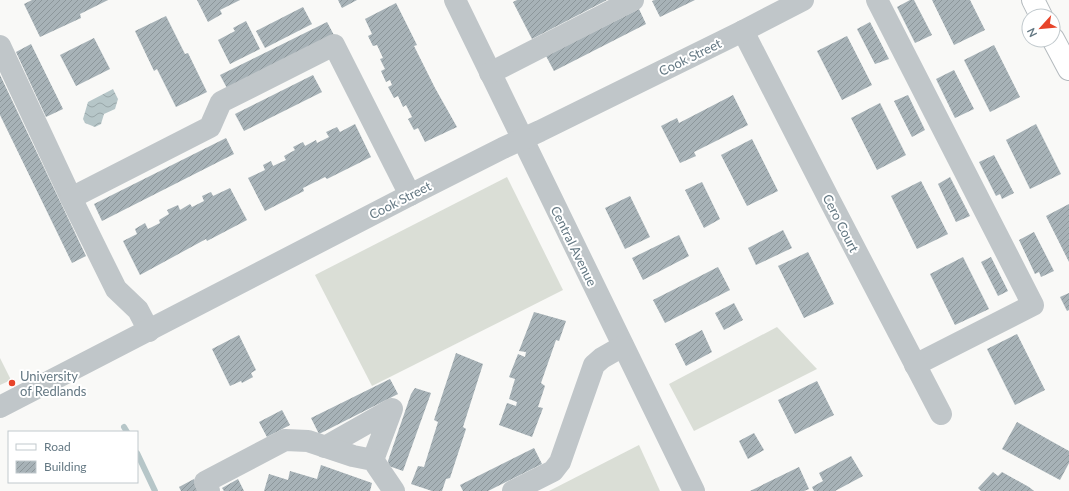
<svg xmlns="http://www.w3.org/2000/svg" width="1069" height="491" font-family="Lato,sans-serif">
<defs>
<pattern id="water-waves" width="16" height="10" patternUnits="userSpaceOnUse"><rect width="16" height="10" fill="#b6c6c8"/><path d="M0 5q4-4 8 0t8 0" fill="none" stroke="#98a6a8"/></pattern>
<pattern id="building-hatch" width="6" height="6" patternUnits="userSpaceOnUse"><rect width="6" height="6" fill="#a7b2b7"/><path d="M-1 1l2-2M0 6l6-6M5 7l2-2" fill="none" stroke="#8c969a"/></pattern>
</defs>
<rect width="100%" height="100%" fill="#f9f9f7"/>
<g fill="#daded6">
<path d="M507 177 563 290 372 386 315 275Z"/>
<path d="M777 327 817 369 694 431 669 384Z"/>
<path d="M0 358 11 380 0 385Z"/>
<path d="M639 445 660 491H549Z"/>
</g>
<path fill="url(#water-waves)" d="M113 89 118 99 115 109 104 114 101 124 95 127 85 123 83 119 88 102Z"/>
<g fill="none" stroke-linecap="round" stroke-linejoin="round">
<g stroke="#b6c6c8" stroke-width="6">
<path d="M124 427 127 432"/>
<path d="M137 453 155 491"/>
</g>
</g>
<g fill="url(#building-hatch)">
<path d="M32 0H108L80 14 81 18 40 37 24 4Z"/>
<path d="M197 0H240L220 10 222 14 208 22Z"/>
<path d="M338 0H357L342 8Z"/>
<path d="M517 0H607L532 39 513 2Z"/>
<path d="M655 0H695L660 17 652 1Z"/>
<path d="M910 0H914L932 35 915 43 897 7Z"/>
<path d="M932 0H970L985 30 954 45Z"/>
<path d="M396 3 417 45 414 46 435 88 457 127 425 142 418 128 414 130 408 119 412 117 406 105 403 107 398 96 394 98 388 87 392 85 390 80 386 82 381 71 385 69 380 59 383 58 377 45 373 46 368 36 372 34 365 19Z"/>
<path d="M303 7 312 24 265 48 256 31Z"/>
<path d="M639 9 646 24 554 71 546 56Z"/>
<path d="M166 16 185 54 188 53 207 92 176 107 157 69 154 71 135 31Z"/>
<path d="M246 21 260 49 230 64 218 40 235 31 233 28Z"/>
<path d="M327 22 335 37 229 92 220 75Z"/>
<path d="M870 22 889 59 875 64 857 29Z"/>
<path d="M847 36 872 85 842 100 817 51Z"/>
<path d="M94 38 110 69 76 86 60 55Z"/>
<path d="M31 44 63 109 46 117 16 52Z"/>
<path d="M994 45 1020 97 990 112 964 60Z"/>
<path d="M954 70 974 109 955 118 936 79Z"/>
<path d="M0 75 86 256 72 263 0 115Z"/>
<path d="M313 75 322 92 244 131 235 114Z"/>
<path d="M733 95 748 125 694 152 696 156 680 163 661 126 677 118 679 123Z"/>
<path d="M908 95 925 130 912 137 894 101Z"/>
<path d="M880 103 906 155 877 170 851 118Z"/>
<path d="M355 124 371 157 327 179 325 177 303 188 304 191 265 211 248 178 265 170 263 165 271 161 273 166 286 160 284 156 295 150 293 147 303 142 305 146 316 140 317 143 329 137 326 132 337 127 340 132Z"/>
<path d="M1036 124 1061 174 1030 189 1006 140Z"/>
<path d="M226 138 234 154 102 221 94 204Z"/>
<path d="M752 139 778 191 747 206 721 155Z"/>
<path d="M994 155 1014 193 1002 199 1000 194 996 196 979 162Z"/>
<path d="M950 177 970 216 956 222 938 184Z"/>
<path d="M921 181 948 234 917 249 891 196Z"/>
<path d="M702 182 720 219 704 228 685 190Z"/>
<path d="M230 188 247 220 207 241 206 239 140 275 123 241 137 234 135 229 145 223 148 229 160 223 159 220 169 214 167 210 178 205 180 210 190 204 192 207 204 201 202 196 211 192 213 196Z"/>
<path d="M630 196 650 237 625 249 605 208Z"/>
<path d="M1069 204V262L1046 216Z"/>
<path d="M783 230 792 248 756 265 748 248Z"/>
<path d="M1034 232 1054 271 1041 277 1039 272 1035 274 1019 240Z"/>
<path d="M679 235 689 256 643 280 632 258Z"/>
<path d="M808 252 834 304 804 318 778 266Z"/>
<path d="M963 257 989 309 955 325 930 274Z"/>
<path d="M991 257 1008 291 998 296 981 262Z"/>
<path d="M718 267 730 290 665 323 653 300Z"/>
<path d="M1069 293V310L1067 311 1060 297Z"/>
<path d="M734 303 743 320 724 330 715 313Z"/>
<path d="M534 312 566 321 559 341 556 340 541 383 545 386 538 407 543 408 532 437 499 425 507 403 516 406 517 402 509 399 515 379 509 377 518 354 525 357 526 352 519 351Z"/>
<path d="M702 330 712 352 686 366 675 344Z"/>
<path d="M1017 334 1045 390 1015 405 987 349Z"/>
<path d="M239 335 256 370 251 373 253 377 242 383 241 381 230 386 212 349Z"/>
<path d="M456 353 483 364 463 427 466 429 450 478 446 479 442 491H432L411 484 418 466 424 467 438 422 434 420Z"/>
<path d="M390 379 398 394 319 434 311 418Z"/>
<path d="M817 381 834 415 795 434 778 400Z"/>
<path d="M415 388 431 393 403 471 389 466 388 461 411 394Z"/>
<path d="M282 410 290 425 267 437 259 422Z"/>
<path d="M1017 422 1069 451V463L1060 480 1002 449Z"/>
<path d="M754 433 764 450 748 459 739 441Z"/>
<path d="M534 448 542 464 488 491H463L460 485Z"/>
<path d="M851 456 863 476 835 491H814L812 487 823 481 819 473Z"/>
<path d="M321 465 372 483 370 491H264L269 474 288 480 290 471 317 479Z"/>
<path d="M799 467 809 489 804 491H750Z"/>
<path d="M993 472 998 476 1002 472 1029 487 1034 491H981L978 488Z"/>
<path d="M194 479 199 491H181L179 487Z"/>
<path d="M238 479 244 491H224L222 488Z"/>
</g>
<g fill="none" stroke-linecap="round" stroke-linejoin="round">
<defs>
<g id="major">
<path d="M1033 0 1041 16"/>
<path d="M1053 39 1069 69"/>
</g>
</defs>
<use href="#major" stroke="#b4babe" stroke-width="24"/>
<g stroke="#c0c6c9" stroke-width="22">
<path d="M455 0 694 491"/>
<path d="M877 0 1033 305 915 365"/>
<path d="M743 31 829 199 941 414"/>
<path d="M0 46 71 198 210 127 221 102 334 45 410 195"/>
<path d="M490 73 633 0"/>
<path d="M71 198 116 289 138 310 149 331"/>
<path d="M0 407 410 195 503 148 540 131 743 31 803 0"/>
<path d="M325 447 392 409 373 460"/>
<path d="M209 491 205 482 285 440 308 441 353 456 373 460 394 491"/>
<path d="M513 491 553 471 560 462 594 365 602 358 623 346"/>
</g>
<use href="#major" stroke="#fff" stroke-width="22"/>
</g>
<circle fill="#e7442a" stroke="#fff" stroke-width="1.5" cx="12" cy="383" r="4"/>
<g text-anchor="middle" stroke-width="4" stroke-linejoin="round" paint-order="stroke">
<g font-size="13" fill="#647883" stroke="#fff">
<text transform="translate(690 57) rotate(-26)" y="5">Cook Street</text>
<text transform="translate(400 200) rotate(-27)" y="5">Cook Street</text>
<text transform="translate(841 223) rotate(63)" y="5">Cero Court</text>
<text transform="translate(574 246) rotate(64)" y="5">Central Avenue</text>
</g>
<g font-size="13" fill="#647883" stroke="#fff" text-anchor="start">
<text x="20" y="381">University<tspan x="20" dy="15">of Redlands</tspan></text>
</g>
</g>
<rect x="8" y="431" width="130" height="52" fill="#ffffff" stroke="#c1c9cd"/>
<rect x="16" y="444" width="20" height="6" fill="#ffffff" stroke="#c1c9cd"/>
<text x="44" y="451" font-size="12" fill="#647883">Road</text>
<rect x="16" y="461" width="20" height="12" fill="url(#building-hatch)" stroke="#c1c9cd"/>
<text x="44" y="471" font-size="12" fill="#647883">Building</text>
<g transform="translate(1041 28) rotate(243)"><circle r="19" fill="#ffffff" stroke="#c1c9cd"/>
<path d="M0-3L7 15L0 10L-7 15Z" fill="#e7442a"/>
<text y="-6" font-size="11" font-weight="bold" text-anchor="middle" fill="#647883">N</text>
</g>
</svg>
